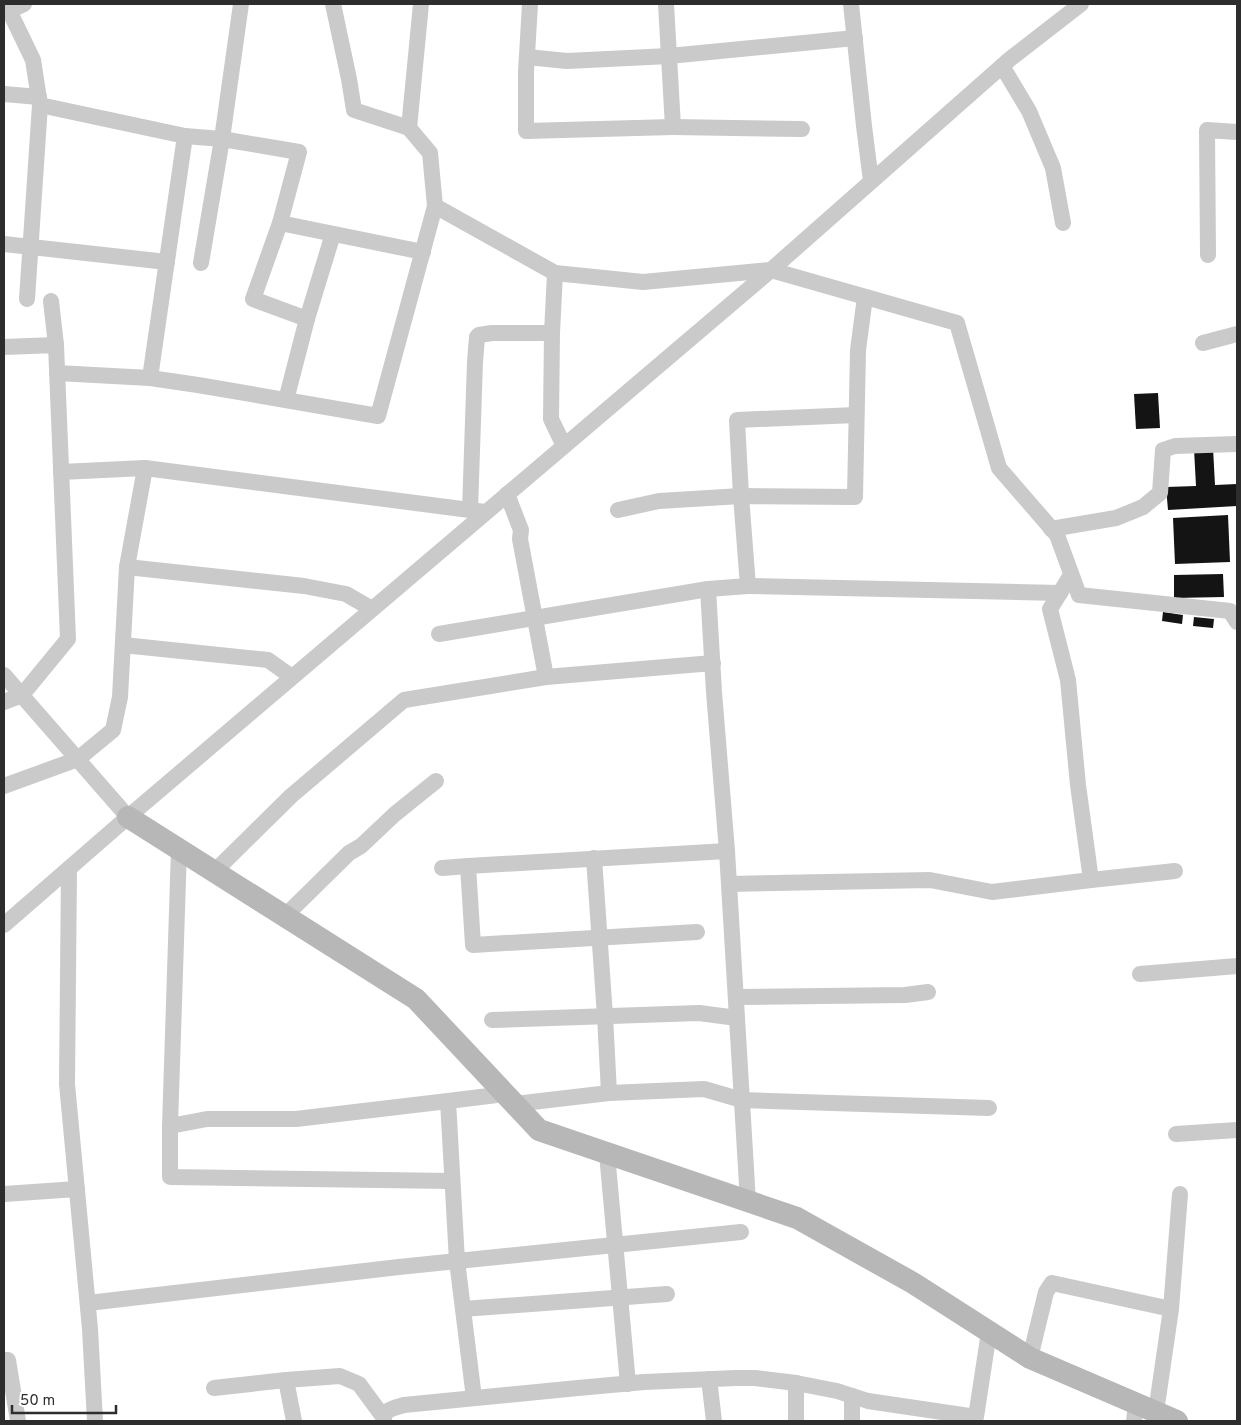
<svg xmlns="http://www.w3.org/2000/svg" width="1241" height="1425" font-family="Overpass,sans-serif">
<rect width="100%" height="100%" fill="#fff"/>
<g fill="#141414">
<path d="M1158 393 1160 428 1136 429 1134 394Z"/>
<path d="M1213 448 1215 485 1237 484V506L1168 510 1166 487 1196 486 1194 449Z"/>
<path d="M1228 515 1230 562 1175 564 1173 518Z"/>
<path d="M1223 574 1224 597 1174 598V575Z"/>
<path d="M1163 612 1183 615 1182 624 1162 621Z"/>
<path d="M1194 617 1214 619 1213 628 1193 626Z"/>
</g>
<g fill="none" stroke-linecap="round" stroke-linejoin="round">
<g stroke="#cacaca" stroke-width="16">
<path d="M6 4 33 60 40 105 27 299"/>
<path d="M333 4 349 79 354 110 409 128 430 153 435 206 555 273 643 282 771 270 957 323 999 468 1057 535 1079 595 1230 611 1237 622"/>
<path d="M530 4 526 72V131L673 127 666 4"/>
<path d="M851 4 864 126 871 181"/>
<path d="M9 11 24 4"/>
<path d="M527 57 567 61 669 56 855 38"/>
<path d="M1002 66 1029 111 1053 168 1063 223"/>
<path d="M4 94 39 97"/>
<path d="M40 105 185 136 222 139 299 152 280 223"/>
<path d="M673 127 802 129"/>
<path d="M409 128 421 4"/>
<path d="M4 244 167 262"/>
<path d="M1208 255 1207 130 1237 132"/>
<path d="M201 263 222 139 241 4"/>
<path d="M555 273 552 333 551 419 564 446"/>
<path d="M51 301 56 345"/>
<path d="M307 319 333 234"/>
<path d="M1203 343 1237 334"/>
<path d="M4 347 56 345 68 639 22 695 4 702"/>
<path d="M57 373 150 378 198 385 378 416 435 206"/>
<path d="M150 378 185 136"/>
<path d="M286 400 307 319 253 299 280 223 423 252"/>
<path d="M61 472 145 468 485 512"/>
<path d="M507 494 521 530 520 539 546 677 713 663"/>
<path d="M470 510 475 362 477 337 479 335 492 333H552"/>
<path d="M618 510 659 501 741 496 737 420 856 415"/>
<path d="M1051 529 1116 518 1143 507 1160 493 1163 450 1175 446 1237 444"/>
<path d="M127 567 304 586 346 594 372 609"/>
<path d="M1071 575 1050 609 1068 680 1078 785 1091 880"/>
<path d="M748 586 1060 593"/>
<path d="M708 589 714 692 727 851 748 1202"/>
<path d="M439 634 708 589 748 586 741 496 855 497 858 350 865 297"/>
<path d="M123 645 268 660 292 677"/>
<path d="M4 675 128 817"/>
<path d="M4 786 78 759 113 730 120 697 127 567 145 468"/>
<path d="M179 849 170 1126V1177L452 1181"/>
<path d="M594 858 605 1016 609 1093"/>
<path d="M442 868 468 866"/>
<path d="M69 869 67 1084 90 1329 95 1421"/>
<path d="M215 871 291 796 404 700 546 677"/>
<path d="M729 884 930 880 992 892 1091 880 1175 871"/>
<path d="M285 916 349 853 361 846 395 814 436 781"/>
<path d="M4 925 128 817 771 270 1010 59 1081 4"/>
<path d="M697 932 473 945 468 866 727 851"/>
<path d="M1140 974 1237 966"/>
<path d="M736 997 905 995 928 992"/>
<path d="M492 1020 699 1013 737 1018"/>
<path d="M515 1104 609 1093 704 1089 742 1100 989 1108"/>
<path d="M170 1126 207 1119H296L448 1101"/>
<path d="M1176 1134 1237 1130"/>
<path d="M607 1154 628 1384"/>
<path d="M4 1194 77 1189"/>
<path d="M88 1303 399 1267 741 1232"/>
<path d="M463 1309 667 1294"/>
<path d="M1030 1358 1046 1292 1052 1283 1171 1309"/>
<path d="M4 1360H8L18 1421"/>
<path d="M709 1379 714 1421"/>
<path d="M286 1380 294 1421"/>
<path d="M214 1388 286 1380 340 1376 359 1384 384 1418"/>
<path d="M852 1396V1421"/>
<path d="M474 1398 457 1261 448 1101 505 1094"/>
<path d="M1156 1412 1171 1309 1180 1194"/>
<path d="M384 1421C383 1409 394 1408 404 1405L578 1388 644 1382 736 1378H755L796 1383 837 1391 868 1401 976 1417 989 1332"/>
<path d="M796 1421V1383"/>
<path d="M1134 1421 1136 1404"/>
</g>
<path stroke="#b7b7b7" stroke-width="22" d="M128 817 416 999 539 1130 797 1218 913 1283 1030 1358 1177 1421"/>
</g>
<rect width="1241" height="1425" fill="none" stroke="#2d2d2d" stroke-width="10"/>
<path d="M12 1405v8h104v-8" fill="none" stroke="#2d2d2d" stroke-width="2.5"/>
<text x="20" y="1405" font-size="15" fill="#2d2d2d" stroke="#ffffff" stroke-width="4" paint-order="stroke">50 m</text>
</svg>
